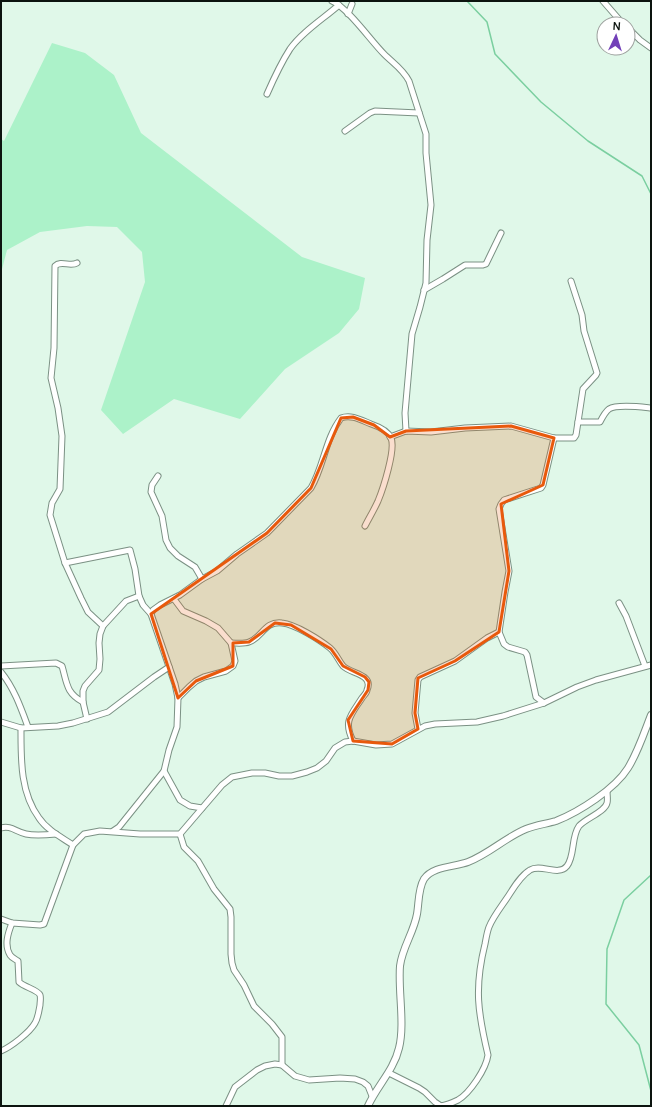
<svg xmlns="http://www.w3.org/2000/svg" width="652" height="1107" font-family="Manrope,sans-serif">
<rect width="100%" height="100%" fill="#e0f8e9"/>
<path fill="#acf2c9" d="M52 43 85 53 114 75 141 133 302 257 365 278 359 309 339 333 285 369 240 419 174 399 123 434 101 410 145 282 142 252 117 227 87 226 40 232 7 250 1 273V139L4 141Z"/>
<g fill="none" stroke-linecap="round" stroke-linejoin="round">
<g stroke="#7bcfa0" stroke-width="1.5">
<path d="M467 1 487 22 495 54 541 102 588 141 642 176 651 194"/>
<path d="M651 875 624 900 607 949 606 1004 639 1045 651 1091"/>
</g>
<defs>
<g id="minor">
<path d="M332 1C348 8 371 41 384 54 393 63 403 69 409 81L426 134V153L431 205 427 240 426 283 420 307 412 334 405 413 406 431"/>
<path d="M603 1 623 24"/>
<path d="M348 14 352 4"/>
<path d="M628 28 640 40 651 48"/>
<path d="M267 94C274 78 281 63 290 49 302 32 323 19 339 5"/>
<path d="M345 131 370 113 375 111 419 113"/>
<path d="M77 263C70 267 61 260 55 266L54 348 51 378 58 408 62 436 60 489 52 503 50 515 65 563 81 598 88 612 103 626"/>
<path d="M424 290 443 279 465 265H483L486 264 501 233"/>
<path d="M578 422H600C602 418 605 412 609 409 617 404 641 407 651 408"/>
<path d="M390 437 406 431 431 432 465 428 511 426 554 438H574L576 435 583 389 596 375 597 373 584 331 582 315 571 281"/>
<path d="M158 476 152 485 151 492 162 516 166 540 170 548 178 556 195 567 202 579"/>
<path d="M65 563 130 550 135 569 139 596 143 605 151 614"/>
<path d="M174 599 183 611 206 621 218 628 231 643 235 661 233 666 226 671 204 677 196 681 189 687 178 698"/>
<path d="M619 603 626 616 645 666"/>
<path d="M231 643C237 643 244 644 249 642 263 637 264 621 282 623 295 624 320 640 330 648 336 653 338 660 343 666 351 674 374 674 367 690 367 693 364 695 362 698 351 715 343 721 353 741"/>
<path d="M1 666 56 663 62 666C67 683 66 693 83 702"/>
<path d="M1 672C14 688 21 708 28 727"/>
<path d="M544 703 536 697 527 655 525 652 508 647 504 644 499 632 505 592 509 571 499 509 501 504 504 500 541 488 543 485 554 438"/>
<path d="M87 719 83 702V691L85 686 99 670 100 659 99 643 100 634 103 626 126 601 139 596"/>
<path d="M1 722 21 728C21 759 20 792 39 818 47 830 61 837 73 845"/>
<path d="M21 728 58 726 73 723 108 712 154 677 169 667"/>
<path d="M418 729 415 713 418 680 420 677 455 661 487 638 499 632"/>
<path d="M202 808 190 806 180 800 164 771 169 750 177 727 178 698 175 684 151 614 153 610 160 605 180 595 202 579 217 571 237 554 267 533 311 488C324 466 325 439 341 418 351 414 361 420 371 424 377 426 388 431 391 438 396 449 383 489 378 501 374 510 369 518 365 526"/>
<path d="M1 828C11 825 16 832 26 834 35 836 46 835 56 834"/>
<path d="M113 831 119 827 164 771"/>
<path d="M180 834 184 847 198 861 214 889 230 909 231 917V954L232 963 234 970 244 985 254 1006 272 1024 282 1037V1065"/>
<path d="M1 919 12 923 40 925 44 924 73 845 84 834 100 831 140 834H180L222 785 232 777 252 773H265L279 776H292L307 772 317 768 326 761 335 748 345 742 353 741 376 745 392 744 425 726 435 724 477 722 503 716 544 703 577 687 596 680 651 665"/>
<path d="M1 1051C11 1047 30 1032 35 1023 38 1018 39 1011 40 1005 40 1002 41 998 40 995 38 990 24 987 19 982L18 961C15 959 12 958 10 955 4 945 8 933 12 923"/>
<path d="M389 1073 419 1088 425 1092 435 1102 441 1106"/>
<path d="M226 1106 235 1087 257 1070 265 1066 275 1064 282 1065 295 1076 309 1080 340 1078 355 1079 363 1082 368 1086 372 1096"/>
<path d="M440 1106C447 1105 452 1103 458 1100 470 1093 486 1069 488 1055 478 1013 474 988 485 944 486 939 487 932 489 927 493 917 501 907 507 898 513 889 520 876 530 870 541 863 558 877 567 866 575 856 571 837 579 826 586 818 605 812 607 803 608 800 607 795 607 791"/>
</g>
<path id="tertiary" d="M368 1106C377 1086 394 1070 399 1048 405 1024 398 991 400 966 402 948 414 932 417 914 419 903 418 889 424 879 433 866 455 867 468 862 489 854 506 837 526 829 536 825 546 824 556 821 579 812 615 789 628 768 638 752 644 733 651 715"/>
</defs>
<use href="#minor" stroke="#7b9184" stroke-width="7"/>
<use href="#tertiary" stroke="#7b9184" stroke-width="8"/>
<use href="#minor" stroke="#fff" stroke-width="5"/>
<use href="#tertiary" stroke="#fff" stroke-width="6"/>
</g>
<path fill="#e8590c" fill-opacity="0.2" stroke="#e8590c" stroke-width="3" stroke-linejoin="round" d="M353 417 374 425 390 437 406 431 511 426 554 438 543 485 501 504 509 571 499 632 455 661 418 678 415 713 418 729 392 744 353 741 348 720 368 690 369 682 365 677 343 666 331 649 291 625 275 623 249 642 233 643V666L196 681 178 698 151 614 267 533 311 488 341 418Z"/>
<rect width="652" height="1107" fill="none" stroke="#0c140f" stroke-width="4"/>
<g transform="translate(616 36) rotate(4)"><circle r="19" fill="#ffffff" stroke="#9ea19f"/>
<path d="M0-3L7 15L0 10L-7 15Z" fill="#7240b8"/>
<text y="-6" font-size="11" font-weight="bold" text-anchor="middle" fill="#0c140f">N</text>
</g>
</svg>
